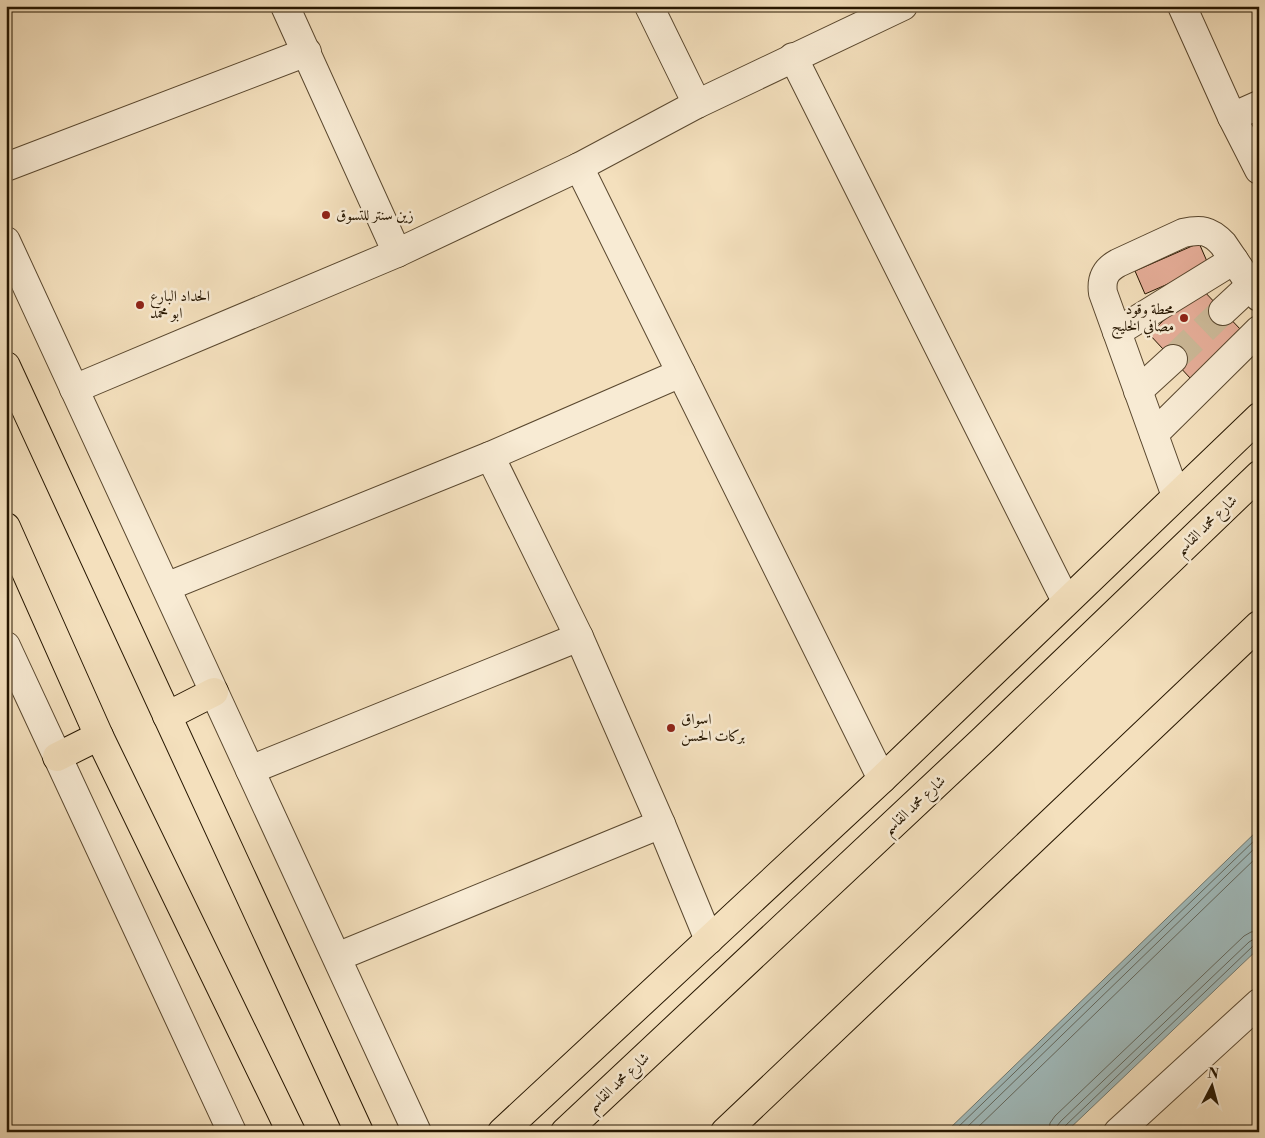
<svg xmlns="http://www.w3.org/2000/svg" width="1265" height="1138" font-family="'Libre Bodoni',Amiri,serif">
<rect width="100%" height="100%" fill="#f4e0bd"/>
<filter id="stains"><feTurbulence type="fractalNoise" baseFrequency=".004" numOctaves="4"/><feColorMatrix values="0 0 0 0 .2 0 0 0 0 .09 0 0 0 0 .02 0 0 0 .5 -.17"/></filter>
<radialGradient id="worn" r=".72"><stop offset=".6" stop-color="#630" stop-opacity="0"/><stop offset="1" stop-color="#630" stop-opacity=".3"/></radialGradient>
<path fill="#a0babb" stroke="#6f7870" d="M1259 829V948L1066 1132H946Z"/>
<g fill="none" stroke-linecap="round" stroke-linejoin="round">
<g stroke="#63685e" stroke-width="1">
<path d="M953 1132 1259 836"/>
<path d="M962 1132 1259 844"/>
<path d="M973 1132 1259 855"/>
<path d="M1049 1132 1050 1123 1055 1116 1244 936 1251 932 1259 931"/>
<path d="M1057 1132V1126L1061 1121 1249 942 1254 939 1259 938"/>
<path d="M1063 1132 1065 1126 1253 946 1259 944"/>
</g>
</g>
<g fill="#e6ae99" stroke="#261600">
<path d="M1199 243 1209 266 1145 294 1135 271Z"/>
<path d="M1200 287 1242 331 1191 379 1149 334Z"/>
</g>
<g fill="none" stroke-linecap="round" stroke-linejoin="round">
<path stroke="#cbb897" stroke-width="28" stroke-dasharray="28 14" stroke-linecap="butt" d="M1173 359 1223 311"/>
<defs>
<g id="minor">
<path d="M285 6 397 253"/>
<path d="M649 6 697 104"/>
<path d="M1182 6 1232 117 1259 170"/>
<path d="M793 57 1066 601"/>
<path d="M1232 117 1259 105"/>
<path d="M6 167 307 52"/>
<path d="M579 167 882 779"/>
<path d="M6 241 417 1132"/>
<path d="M1223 311 1251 285"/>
<path d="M1117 332 1234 260"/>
<path d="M74 389 397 253 579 167 697 104 903 6"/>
<path d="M1138 391 1173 359"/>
<path d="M1154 434 1259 330"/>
<path d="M490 456 579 637 661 824 709 940"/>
<path d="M1176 496 1103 293C1101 279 1105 270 1118 263L1183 233C1201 229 1210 230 1223 244L1259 297"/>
<path d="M166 587 490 456 681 373"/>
<path d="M6 646 232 1132"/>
<path d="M250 770 579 637"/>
<path d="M337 957 661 824"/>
<path d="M1118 1132 1259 1003"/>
</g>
<g id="major">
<path d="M6 366 359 1132"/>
<path d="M6 527 99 736 291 1132"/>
<path d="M167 716 214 692"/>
<path d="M57 757 99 736"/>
<path d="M502 1132 882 779 1259 417"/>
<path d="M565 1132 983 740 1259 475"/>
<path d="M725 1132 1259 625"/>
</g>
</defs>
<use href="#minor" stroke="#5a482f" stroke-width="30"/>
<use href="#major" stroke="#261600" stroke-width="30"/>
<use href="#minor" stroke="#f8ebd4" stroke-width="28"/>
<use href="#major" stroke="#f4e0bd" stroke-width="28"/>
</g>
<g fill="#8f2418" stroke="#f8ebd4" stroke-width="2">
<circle cx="326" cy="215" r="5"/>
<circle cx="140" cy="305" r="5"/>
<circle cx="1184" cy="318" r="5"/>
<circle cx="671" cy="728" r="5"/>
</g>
<g text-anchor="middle" stroke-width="5" stroke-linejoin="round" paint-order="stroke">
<g font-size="15" fill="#261600" stroke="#f8ebd4" text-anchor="start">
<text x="336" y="220">زين سنتر للتسوق</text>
<text x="150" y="301">الحداد البارع<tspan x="150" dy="17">ابو محمد</tspan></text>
<text x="1174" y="314" text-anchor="end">محطة وقود<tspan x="1174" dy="17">مصافي الخليج</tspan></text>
<text x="681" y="724">اسواق<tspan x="681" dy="17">بركات الحسن</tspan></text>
</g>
<g font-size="15" fill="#261600" stroke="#f8ebd4">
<text transform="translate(1206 525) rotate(-44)" y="5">شارع محمد القاسم</text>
<text transform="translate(914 805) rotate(-43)" y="5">شارع محمد القاسم</text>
<text transform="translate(618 1082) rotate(-43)" y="5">شارع محمد القاسم</text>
</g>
</g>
<rect width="1265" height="1138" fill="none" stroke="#f4e0bd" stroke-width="25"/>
<rect x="8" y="8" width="1250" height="1123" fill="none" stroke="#261600" stroke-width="2.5"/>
<rect x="12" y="12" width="1240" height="1113" fill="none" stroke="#261600"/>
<g transform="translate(1212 1086) rotate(6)" stroke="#f8ebd4" stroke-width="4" paint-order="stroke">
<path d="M0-4L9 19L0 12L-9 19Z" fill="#261600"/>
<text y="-8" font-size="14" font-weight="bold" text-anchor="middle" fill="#261600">N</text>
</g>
<rect width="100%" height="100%" filter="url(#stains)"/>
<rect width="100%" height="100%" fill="url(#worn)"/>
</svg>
